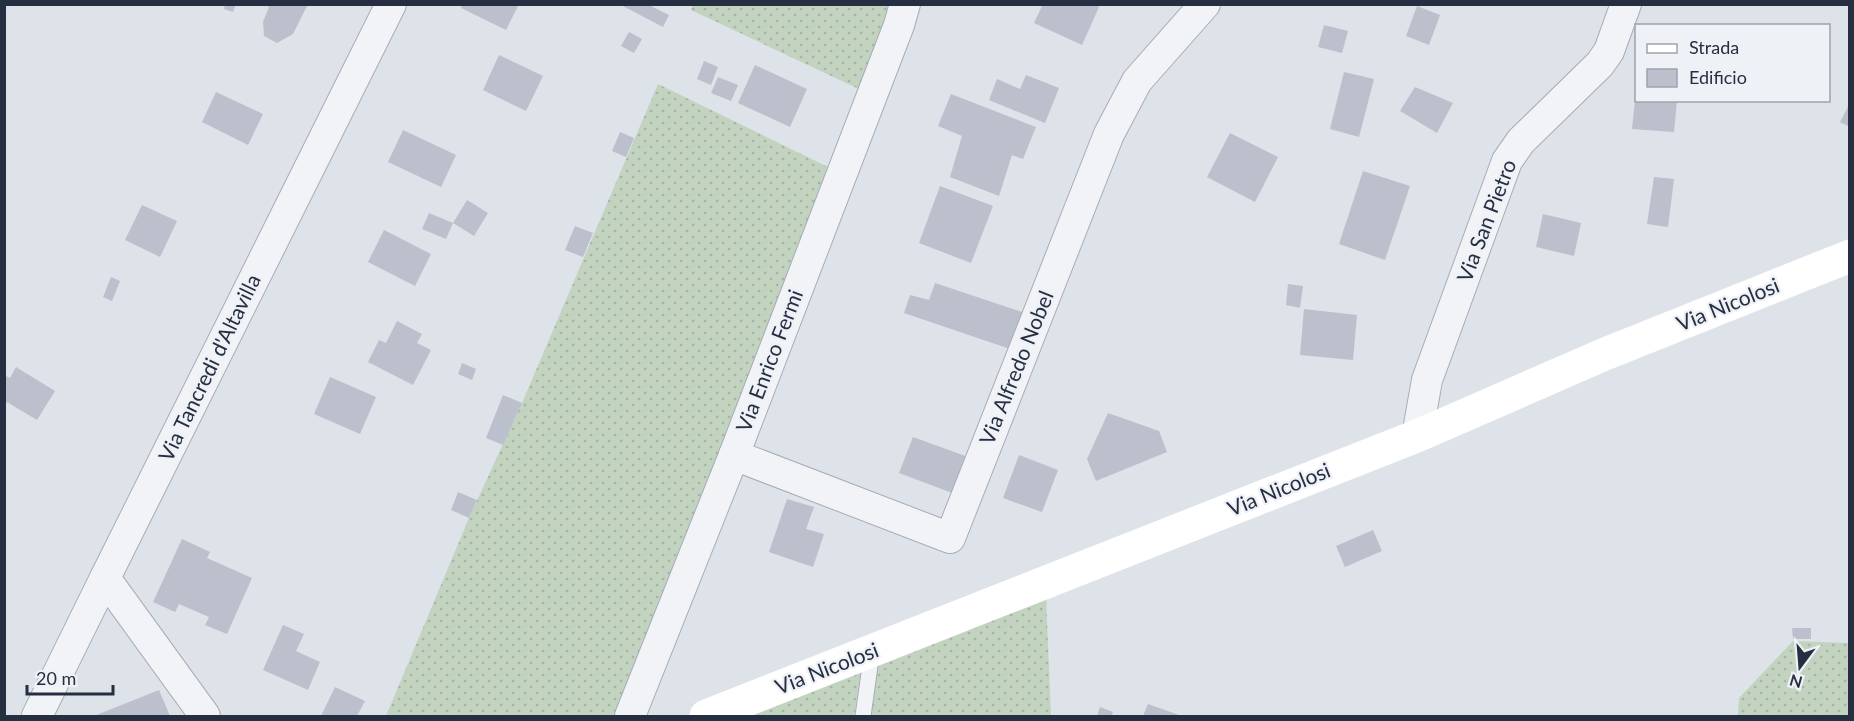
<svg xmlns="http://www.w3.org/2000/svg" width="1854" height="721" font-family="Lato,sans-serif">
<defs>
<pattern id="grass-dots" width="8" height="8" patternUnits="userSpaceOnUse" patternTransform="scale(1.5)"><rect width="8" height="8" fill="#c2d3bf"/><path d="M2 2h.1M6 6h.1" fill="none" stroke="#a7b5a5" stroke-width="1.8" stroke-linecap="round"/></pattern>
</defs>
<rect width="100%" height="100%" fill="#dee2e9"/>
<g fill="url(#grass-dots)">
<path d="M693 4 891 5 859 89 691 10Z"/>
<path d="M658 84 832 169 615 716H386L469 518 522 403Z"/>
<path d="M1046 598 1051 716H870L877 664Z"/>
<path d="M1793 641 1849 643V716H1738L1739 698Z"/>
<path d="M861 670 854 716H745Z"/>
</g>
<g fill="#bbc0cc">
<path d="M225 4H236L233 12 224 9Z"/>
<path d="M264 4H308L293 34 277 43 264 36 263 22 269 7Z"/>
<path d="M463 4H519L506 30 461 8Z"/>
<path d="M619 4H647L669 15 663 27Z"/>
<path d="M1043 4H1095L1099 7 1082 45 1034 23Z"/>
<path d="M1417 6 1440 15 1429 45 1406 36Z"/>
<path d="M1324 25 1348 31 1342 53 1318 47Z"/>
<path d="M629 32 642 39 634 53 621 46Z"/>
<path d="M499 55 543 76 526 111 483 90Z"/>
<path d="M704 61 718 67 711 85 697 79Z"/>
<path d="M755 65 807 89 790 127 738 103Z"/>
<path d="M1344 72 1374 79 1359 137 1330 129Z"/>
<path d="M1026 75 1059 88 1045 123 989 100 997 79 1020 89Z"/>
<path d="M718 77 738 85 731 101 711 93Z"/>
<path d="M1415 87 1453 103 1437 133 1400 111Z"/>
<path d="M216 92 263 114 248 145 202 122Z"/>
<path d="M951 94 1036 127 1023 159 1012 155 999 196 950 177 962 136 938 126Z"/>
<path d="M1635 100H1677L1674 132 1632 129Z"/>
<path d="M1850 103V127L1840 122Z"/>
<path d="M403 130 456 155 441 187 388 162Z"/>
<path d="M620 132 634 138 626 157 612 151Z"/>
<path d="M1230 133 1278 157 1255 202 1207 177Z"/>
<path d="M1363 171 1410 186 1385 260 1339 244Z"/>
<path d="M1654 177 1674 179 1668 227 1647 224Z"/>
<path d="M940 186 993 206 971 263 919 243Z"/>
<path d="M467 200 488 213 474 236 453 223Z"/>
<path d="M142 205 177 221 160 257 125 240Z"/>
<path d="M429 213 453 223 446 239 422 229Z"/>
<path d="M1543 214 1581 223 1574 256 1536 247Z"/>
<path d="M575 226 593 233 583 257 565 250Z"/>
<path d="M384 230 431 254 415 286 368 262Z"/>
<path d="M111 277 120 281 112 301 103 297Z"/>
<path d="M935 283 1025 313 1013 350 904 313 910 295 929 300Z"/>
<path d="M1288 284 1303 286 1300 308 1286 305Z"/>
<path d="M1304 309 1357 315 1353 360 1300 355Z"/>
<path d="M397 321 422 334 417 343 431 350 413 385 368 362 379 340 386 343Z"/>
<path d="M462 363 476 369 472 380 458 374Z"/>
<path d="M16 367 55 391 37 420 7 402 4 406V375L10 378Z"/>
<path d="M330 377 376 397 360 434 314 414Z"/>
<path d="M503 395 522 403 503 445 486 438Z"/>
<path d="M1108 413 1159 431 1167 452 1096 481 1087 459Z"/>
<path d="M913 437 968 457 955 494 899 473Z"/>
<path d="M1019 455 1058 470 1042 512 1003 498Z"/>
<path d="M458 492 477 500 469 518 451 510Z"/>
<path d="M787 499 814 507 806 529 824 534 813 567 769 552Z"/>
<path d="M1373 530 1382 551 1345 567 1336 546Z"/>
<path d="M182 539 210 552 207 558 252 578 227 634 205 625 209 617 179 604 175 612 153 602Z"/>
<path d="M283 625 304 634 296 651 320 662 308 690 263 670Z"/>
<path d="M1792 628H1811V639H1793Z"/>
<path d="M335 687 365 701 357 716H321Z"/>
<path d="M159 690 170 716H94Z"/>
<path d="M1148 704 1182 716H1143Z"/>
<path d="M1100 707 1113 712 1111 716H1097Z"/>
</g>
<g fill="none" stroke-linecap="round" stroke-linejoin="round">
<defs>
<path id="service" d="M863 716 872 652"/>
<g id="minor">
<path d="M1417 436 1427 380 1507 161 1521 141 1600 64 1609 51 1626 4"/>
<path d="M734 455 950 538 1109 134 1137 81 1205 4"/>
<path d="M37 716 105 578"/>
<path d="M205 716 105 578 391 4"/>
<path d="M630 716 734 455 899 25 905 4"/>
</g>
</defs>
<use href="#service" stroke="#a7acb7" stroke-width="17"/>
<use href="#minor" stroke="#a7acb7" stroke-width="32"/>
<use href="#service" stroke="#f1f3f7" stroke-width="15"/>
<use href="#minor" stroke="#f1f3f7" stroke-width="30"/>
<path stroke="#fff" stroke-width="33" d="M706 716 1417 436 1605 354 1850 256"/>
</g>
<g text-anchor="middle" stroke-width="4.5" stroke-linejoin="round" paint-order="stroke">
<g font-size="21" fill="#262e41" stroke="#eef1f6">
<text transform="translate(1487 221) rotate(-69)" y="7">Via San Pietro</text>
<text transform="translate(1728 305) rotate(-22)" y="7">Via Nicolosi</text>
<text transform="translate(770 361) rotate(-69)" y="7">Via Enrico Fermi</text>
<text transform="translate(210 368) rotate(-64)" y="7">Via Tancredi d'Altavilla</text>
<text transform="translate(1017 368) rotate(-68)" y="7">Via Alfredo Nobel</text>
<text transform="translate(1279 490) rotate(-22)" y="7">Via Nicolosi</text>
<text transform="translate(827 669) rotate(-21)" y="7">Via Nicolosi</text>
</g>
</g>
<rect width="1854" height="721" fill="none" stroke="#262e41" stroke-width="12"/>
<rect x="1635" y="24" width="195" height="78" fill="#eef1f6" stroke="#9ea3ae" stroke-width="1.5"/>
<rect x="1647" y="44" width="30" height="9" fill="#ffffff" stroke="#9ea3ae" stroke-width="1.5"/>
<text x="1689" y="54" font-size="18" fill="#262e41">Strada</text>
<rect x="1647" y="69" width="30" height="18" fill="#bbc0cc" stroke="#9ea3ae" stroke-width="1.5"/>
<text x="1689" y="84" font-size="18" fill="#262e41">Edificio</text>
<g transform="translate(1800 667) rotate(196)" stroke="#eef1f6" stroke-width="4.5" paint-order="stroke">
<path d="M0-4.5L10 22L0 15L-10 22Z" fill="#262e41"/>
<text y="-9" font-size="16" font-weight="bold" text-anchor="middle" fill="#262e41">N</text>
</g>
<path d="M27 685v9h86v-9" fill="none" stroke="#262e41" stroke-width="3"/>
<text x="36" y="685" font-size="18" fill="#262e41" stroke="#eef1f6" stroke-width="4.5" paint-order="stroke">20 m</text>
</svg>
